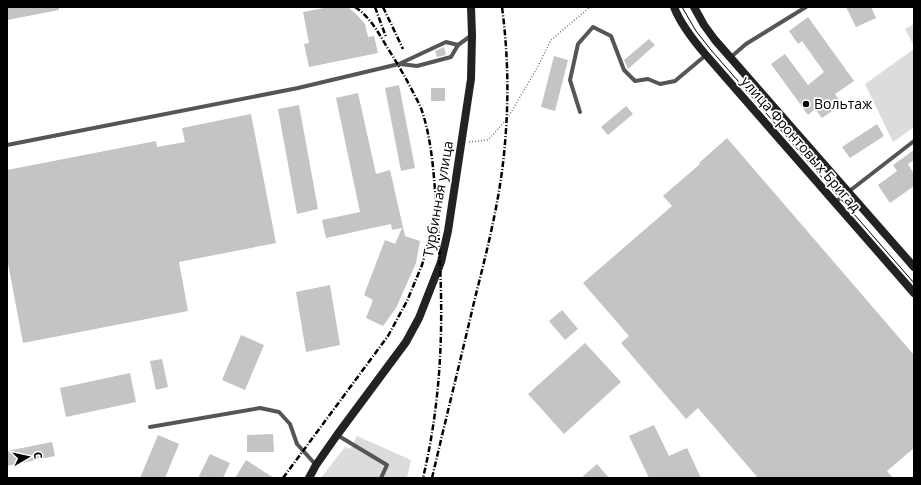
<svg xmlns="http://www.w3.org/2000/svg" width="921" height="485" font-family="'Open Sans',sans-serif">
<rect width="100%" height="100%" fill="#fff"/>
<g fill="#dcdcdc">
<path d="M914 24V46L905 29Z"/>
<path d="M914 49V127L893 142 865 84Z"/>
<path d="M357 436 411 460 407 478H321L337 457 345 447 350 449Z"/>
</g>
<g fill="#c4c4c4">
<path d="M7 7H59V10L7 20Z"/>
<path d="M329 7H348L357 15 365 24 368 37 374 36 378 53 309 67 304 44 309 43 303 12Z"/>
<path d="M846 7H871L876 18 856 27Z"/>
<path d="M808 17 854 81 835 94 842 104 822 118 815 109 808 115 771 64 785 54 808 85 824 72 802 41 798 44 789 31Z"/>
<path d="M649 39 655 45 628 69 624 60Z"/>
<path d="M444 47 446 55 437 57 435 51Z"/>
<path d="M554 56 568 60 555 111 541 107Z"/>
<path d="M399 85 415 168 401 171 385 88Z"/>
<rect x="431" y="88" width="14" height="13"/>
<path d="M358 93 376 174 390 170 405 236 420 241 416 263 396 308 383 326 366 318 373 300 364 295 385 240 395 244 402 228 392 230 391 224 326 238 322 220 360 212 336 98Z"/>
<path d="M299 105 318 209 297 214 278 109Z"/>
<path d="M626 106 633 114 608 135 601 127Z"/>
<path d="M251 114 276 243 179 262 188 311 23 343 7 258V170L156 141 157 147 185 142 182 128Z"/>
<path d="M877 124 884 136 850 158 842 147Z"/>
<path d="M727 138 914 355V448L887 471 893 478H758L698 408 686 419 621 343 629 336 583 283 672 206 663 196 700 164 699 163Z"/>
<path d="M914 150V160L908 164 914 174V186L890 203 878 185 897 171 893 165Z"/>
<path d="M330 285 340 345 306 352 296 292Z"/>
<path d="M562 310 578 329 565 340 549 321Z"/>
<path d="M241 335 264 345 245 390 222 380Z"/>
<path d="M585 343 621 382 564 434 528 394Z"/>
<path d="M162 359 168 387 156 390 150 361Z"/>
<path d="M130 373 136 402 66 417 60 388Z"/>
<path d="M654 425 669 456 687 448 701 478H649L629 436Z"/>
<path d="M273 434 274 452H247V435Z"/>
<path d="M158 435 179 444 165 478H140Z"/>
<path d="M52 442 55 456 7 466V451Z"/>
<path d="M210 454 230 463 223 478H198Z"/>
<path d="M246 460 274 478H235Z"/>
<path d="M597 464 609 478H581Z"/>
</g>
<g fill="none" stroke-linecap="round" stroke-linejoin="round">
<path stroke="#777" stroke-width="1.5" stroke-dasharray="1 2" stroke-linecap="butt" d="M469 142 488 140 507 119 537 68 551 40 590 7"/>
<g stroke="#555" stroke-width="4">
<path d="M731 57 746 44 806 7"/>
<path d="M400 64 417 66 451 57 458 45 472 35"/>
<path d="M580 112 570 80 578 44 593 27 611 36 624 70 635 81 648 79 660 84 675 81 706 55"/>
<path d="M7 145 298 88 399 64 446 42 458 45"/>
<path d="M834 203 914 141"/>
<path d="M150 427 260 408 279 412 290 424 297 444 316 465"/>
<path d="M337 435 387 465 381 478"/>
</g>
<g stroke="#222" stroke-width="8">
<path d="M674 7C681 25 693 40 706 55L914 293"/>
<path d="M694 7 704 25 715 40 914 267"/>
<path d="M309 478 316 465 337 435 406 342 419 318 441 262 448 231 471 79 472 35 471 7"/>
</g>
<path stroke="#000" stroke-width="1" d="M682 7 696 31 711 50 914 283"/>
<g stroke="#000" stroke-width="2.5" stroke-dasharray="6 2 1 2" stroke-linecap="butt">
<path d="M355 7C370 17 378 32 387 47 397 63 406 78 414 94 417 100 420 105 422 111 433 144 434 181 437 216 444 306 444 389 423 478"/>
<path d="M375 7 386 37"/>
<path d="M383 7 403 49"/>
<path d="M283 478 388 336 407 301 422 265 432 230 433 218"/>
<path d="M432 478C446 418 461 358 475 298 488 247 501 195 505 143 509 97 508 53 502 7"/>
</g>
</g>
<circle fill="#000" stroke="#fff" stroke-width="1.5" cx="806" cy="104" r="4"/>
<g text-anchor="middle" stroke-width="3.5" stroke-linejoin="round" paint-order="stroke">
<g font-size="14" fill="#000" stroke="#fff" text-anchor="start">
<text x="814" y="109">Вольтаж</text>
</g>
<g font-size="14" fill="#000" stroke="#fff">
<text transform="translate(801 144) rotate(49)" y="5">улица Фронтовых Бригад</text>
<text transform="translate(438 199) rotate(-80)" y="5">Турбинная улица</text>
</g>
</g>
<rect width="921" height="485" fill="none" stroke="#000000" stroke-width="16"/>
<g transform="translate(28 457) rotate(81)" stroke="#ffffff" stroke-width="3" paint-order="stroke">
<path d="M0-3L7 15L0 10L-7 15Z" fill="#000000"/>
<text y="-6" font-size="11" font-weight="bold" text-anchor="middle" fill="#000000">С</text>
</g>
</svg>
